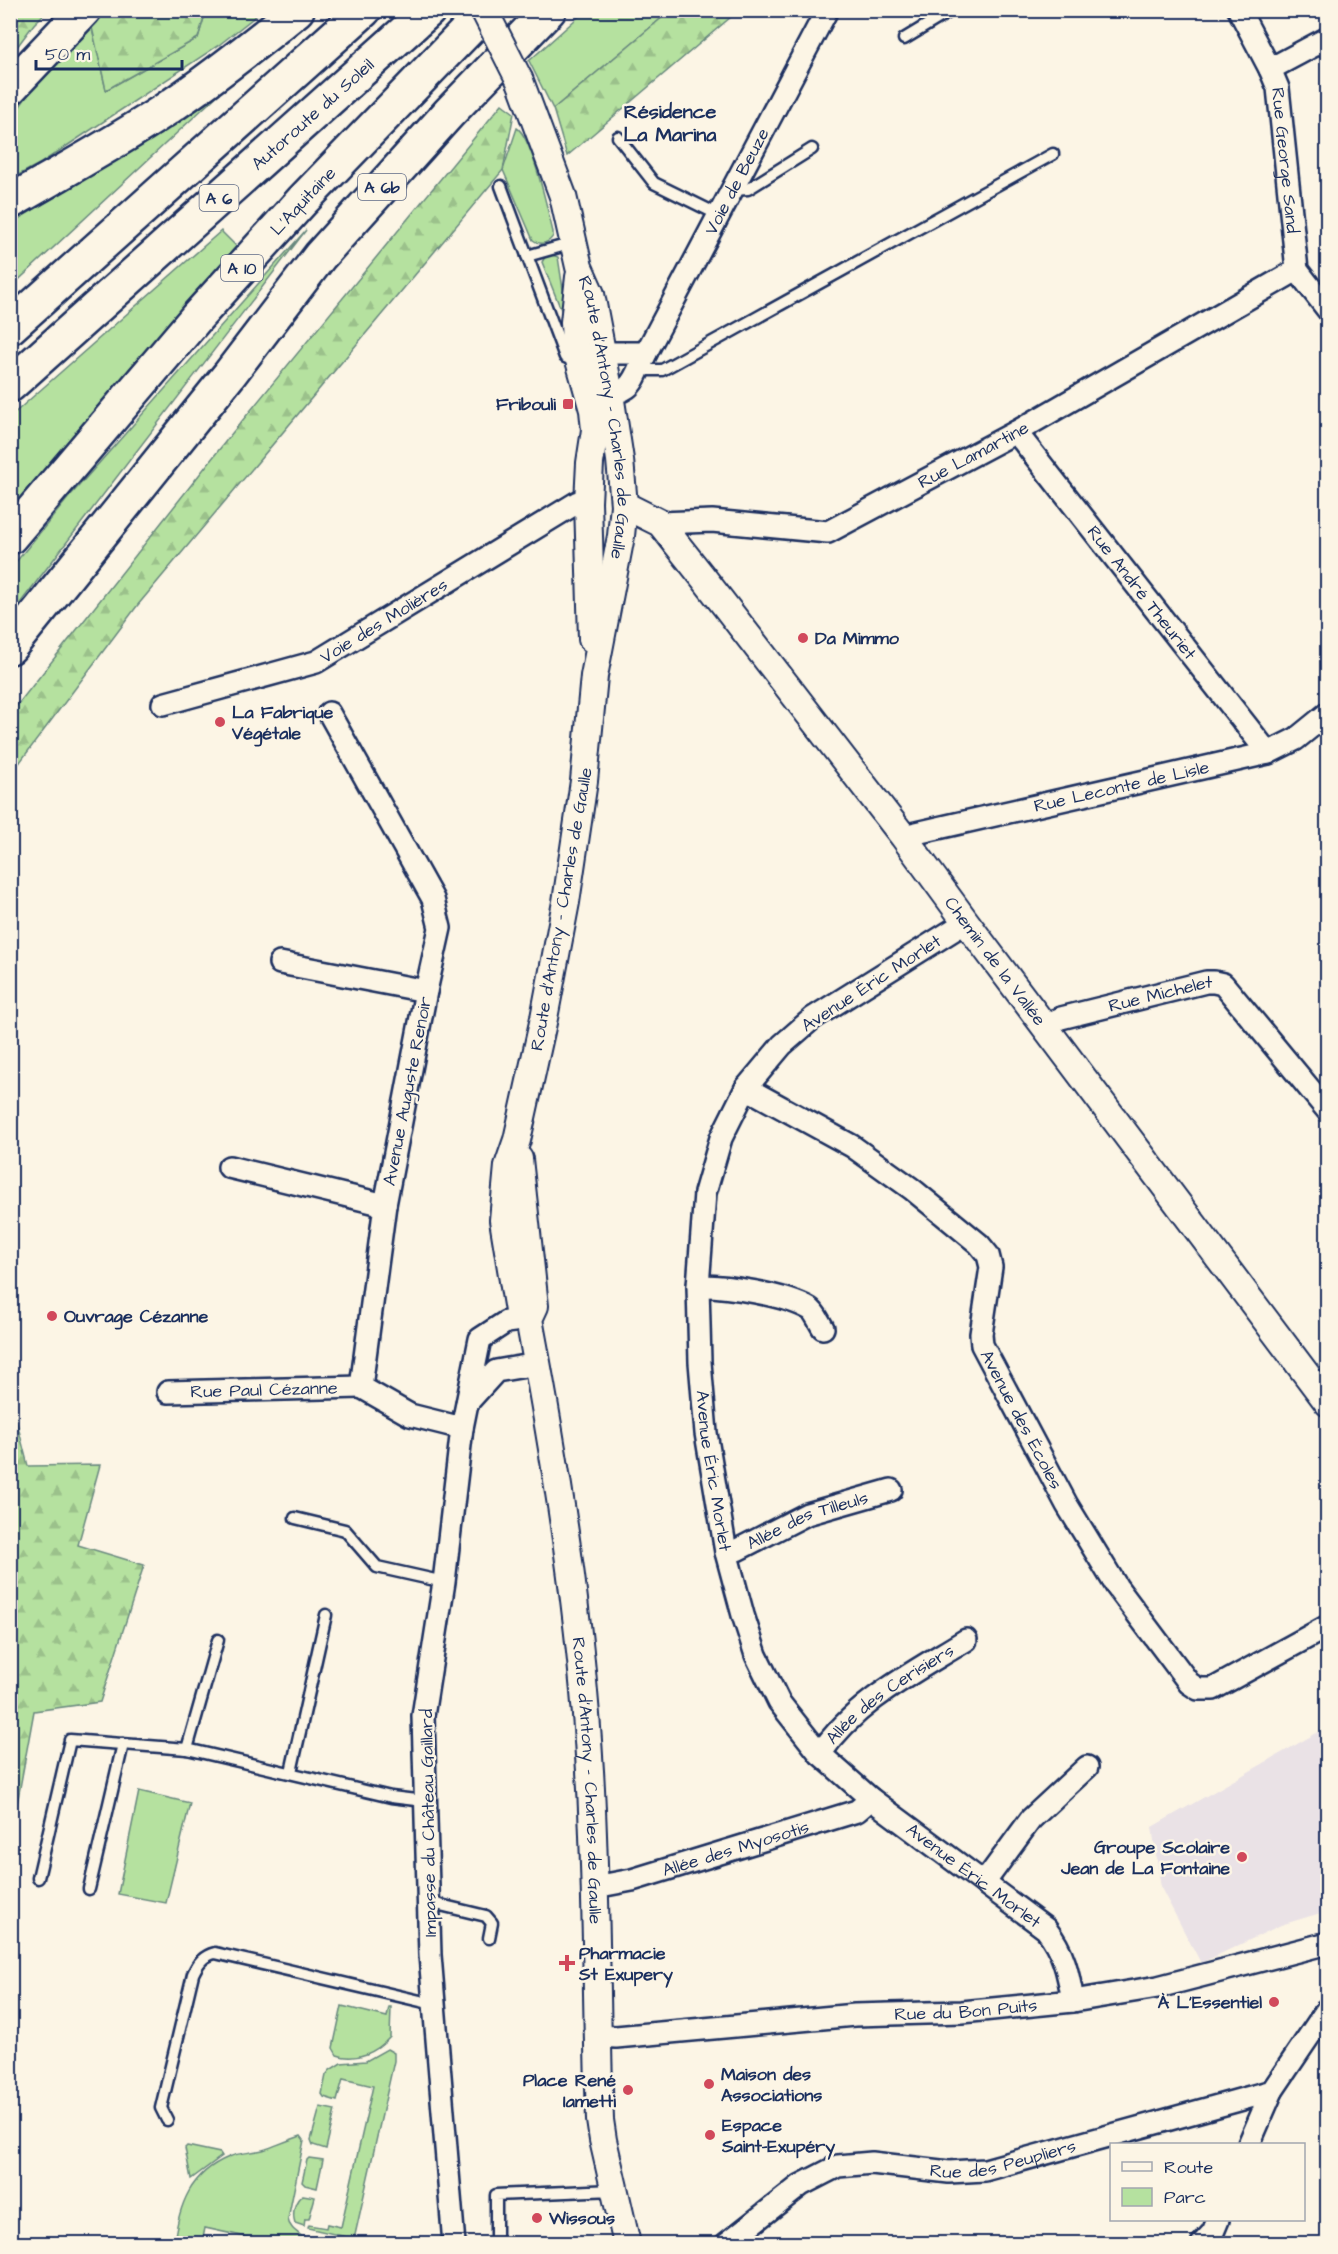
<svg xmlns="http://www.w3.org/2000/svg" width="1338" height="2254" font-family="'Architects Daughter',sans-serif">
<defs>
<pattern id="forest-firs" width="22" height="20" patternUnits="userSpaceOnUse" patternTransform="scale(1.5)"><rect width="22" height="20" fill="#b5e19f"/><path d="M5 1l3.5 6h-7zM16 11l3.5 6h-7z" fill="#9bc18b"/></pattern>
</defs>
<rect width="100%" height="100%" fill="#fcf5e5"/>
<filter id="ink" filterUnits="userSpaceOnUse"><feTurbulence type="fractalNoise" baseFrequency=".0167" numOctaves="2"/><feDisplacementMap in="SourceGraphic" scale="12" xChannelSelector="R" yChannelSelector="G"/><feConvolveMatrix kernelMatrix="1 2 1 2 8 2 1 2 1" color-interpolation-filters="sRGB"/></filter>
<g filter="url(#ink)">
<path fill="#eae2e6" d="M1327 1727V1911L1281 1925 1201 1963 1161 1888 1152 1827Z"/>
<g fill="#b5e19f" stroke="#68887e" stroke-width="1.5">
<path d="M206 11H262L219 45 41 163 11 179V119L32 89 91 23 106 90 198 38Z"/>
<path d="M585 11H670L553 109 529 61Z"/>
<path d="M222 91 11 287V223L87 178Z"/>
<path d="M517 128C532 137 548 212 553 232V236C549 243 540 246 533 240L503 170Z"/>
<path d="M306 230 11 615V568L69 497Z"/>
<path d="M221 231 239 249 11 526V416Z"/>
<path d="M552 255 558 257 566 309 562 312 542 262 545 257Z"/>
<path d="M139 1791 190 1803 166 1903 118 1894Z"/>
<path d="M342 2006 387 2017 389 2007H391L390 2037C377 2052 356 2062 337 2055L333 2048Z"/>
<path d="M387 2049 394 2053V2061L355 2235 351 2238 308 2228 309 2225 326 2228 327 2224 341 2227 373 2086 343 2079 337 2101 324 2097 322 2094 326 2075 330 2070 341 2063 366 2061Z"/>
<path d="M320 2107 335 2110 326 2149 313 2145 311 2140Z"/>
<path d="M301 2136 304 2140 288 2219C289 2230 303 2235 309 2243H274L205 2228 202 2243H174C179 2205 190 2173 229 2157 240 2152 254 2153 266 2149 277 2145 289 2140 301 2136Z"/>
<path d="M187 2146 220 2153 222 2156 191 2179 185 2148Z"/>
<path d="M309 2158 323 2160 317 2188 305 2185 302 2182 307 2160Z"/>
<path d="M303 2195 315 2197 309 2219H305L304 2226 295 2223C292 2214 294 2200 303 2195Z"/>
</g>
<g fill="url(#forest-firs)" stroke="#68887e" stroke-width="1.5">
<path d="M11 10 47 11 34 24 11 55Z"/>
<path d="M104 11H206L198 38 106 90 91 23Z"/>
<path d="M670 11H738L567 156 553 109Z"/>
<path d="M502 104 514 113 503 170 137 606 11 774V713L233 432Z"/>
<path d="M11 1399 28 1466 100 1465 78 1545 144 1565 100 1702 34 1711 11 1837Z"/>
</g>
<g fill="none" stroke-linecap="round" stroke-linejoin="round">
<defs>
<g id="service">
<path d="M904 39 952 10"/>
<path d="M618 137 654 183 719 215"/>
<path d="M501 186 565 357 576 362"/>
<path d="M732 190 748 189 812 149"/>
<path d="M527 256 573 243"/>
<path d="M638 370H662L1053 154"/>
<path d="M295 1518 345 1530 377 1567 444 1582"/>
<path d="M187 1749 218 1640"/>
<path d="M291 1772 326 1615"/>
<path d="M38 1878 70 1740 187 1749 391 1797 424 1801"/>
<path d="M89 1889 123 1744"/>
<path d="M428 1902 486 1916 492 1923 489 1938"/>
<path d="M167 2120 161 2108 193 1974C198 1963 203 1956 215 1953L433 2004"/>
<path d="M496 2244V2195L614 2190"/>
</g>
<g id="minor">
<path id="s1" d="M1239 10 1270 69 1278 88 1297 270 1328 310"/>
<path d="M1270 69 1328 38"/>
<path d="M589 361 602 353H646"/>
<path id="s2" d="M595 393C633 396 632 383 646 353L827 10"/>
<path id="s3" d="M1016 432 1268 753"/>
<path id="s4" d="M660 523 712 521 828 532 1016 432 1297 270"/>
<path id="s5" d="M163 704 316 662 578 502H588"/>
<path d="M329 713 433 899 440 928 426 991 385 1205 361 1387 410 1415 462 1428"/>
<path id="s6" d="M903 836 1268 753 1296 739 1328 713"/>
<path id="s7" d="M966 922 813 1018 782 1045 746 1088 721 1138 705 1193 698 1286 700 1362 706 1433 726 1552 743 1615 756 1655 779 1702 820 1754 871 1799 1046 1929C1064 1952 1068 1972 1073 2001"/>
<path d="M280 963 426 991"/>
<path id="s8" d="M1045 1025 1061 1018 1206 982H1214L1223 984 1328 1111"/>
<path id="s9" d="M746 1088 852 1146 912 1189 979 1244 988 1255 991 1267 981 1334 982 1345 1067 1505 1117 1587 1189 1683 1198 1689H1213L1328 1626"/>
<path d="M229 1167 385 1205"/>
<path d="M698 1286C726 1285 786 1295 810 1309 815 1312 819 1322 823 1328"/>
<path id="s10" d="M168 1392 361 1387"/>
<path d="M467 1403 496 1371 538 1364"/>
<path id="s11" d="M726 1552 737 1550 807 1514 891 1490"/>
<path id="s12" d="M820 1754C856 1701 913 1673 966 1640"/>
<path d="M984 1883 1031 1819 1087 1767"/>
<path id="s13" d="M595 1887 632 1880 857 1811 871 1799"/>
<path id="s14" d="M598 2036 616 2037 855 2015 962 2012 1073 2001 1158 1987 1328 1943"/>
<path d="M1249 2144 1272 2091"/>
<path d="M454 2244 430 1955 423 1716 444 1582 462 1428 480 1339 506 1322 529 1319"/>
<path id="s15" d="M726 2244 801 2185 838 2166 872 2163 949 2172 985 2170 1272 2091 1328 2008"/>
<path d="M1202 2244 1213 2232 1218 2220"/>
</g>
<g id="tertiary">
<path id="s16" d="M520 81 563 196 579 267 591 294 610 394 620 460 624 505 621 536 594 676 584 781 566 902 544 1018 517 1140 508 1166 503 1220 518 1311 529 1319"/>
<path d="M579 277 574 322 575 346 593 410 595 430 590 463 588 502 592 639"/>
<path id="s17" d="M624 505 660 523 702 576 903 836 966 922 1328 1403"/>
<path id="s18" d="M519 1159 535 1306 529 1319C557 1468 581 1619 590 1771 597 1887 596 2004 600 2120L603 2140 627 2244"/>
</g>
<g id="motorway">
<path d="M10 88 84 10"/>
<path d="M10 202C62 172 115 143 165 110 211 79 254 45 297 10"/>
<path d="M10 327 364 10"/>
<path id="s19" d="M10 385 429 10"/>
<path id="s20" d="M10 537 197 317 302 201 487 10"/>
<path d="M10 647 229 375 320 256 449 113 549 10"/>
</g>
</defs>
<use href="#service" stroke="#1b2f5e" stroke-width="15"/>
<use href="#minor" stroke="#1b2f5e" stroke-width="26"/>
<use href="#tertiary" stroke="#1b2f5e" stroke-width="30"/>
<use href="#motorway" stroke="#1b2f5e" stroke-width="38"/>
<use href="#service" stroke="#fcf5e5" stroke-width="10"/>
<use href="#minor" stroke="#fcf5e5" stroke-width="21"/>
<use href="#tertiary" stroke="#fcf5e5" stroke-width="26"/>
<use href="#motorway" stroke="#fcf5e5" stroke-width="33"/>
<defs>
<path id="tertiary-bridge" d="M484 10 520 81"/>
</defs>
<use href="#tertiary-bridge" stroke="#1b2f5e" stroke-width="30" stroke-linecap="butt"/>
<use href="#tertiary-bridge" stroke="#fcf5e5" stroke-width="26"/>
</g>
</g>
<g fill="#d1495b" stroke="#fcf5e5" stroke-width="2">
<rect x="562" y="398" width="12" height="12" rx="3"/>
<circle cx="803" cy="638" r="6"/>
<circle cx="220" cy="722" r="6"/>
<circle cx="52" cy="1316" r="6"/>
<circle cx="1242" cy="1857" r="6"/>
<path d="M564 1954h6v6h6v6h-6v6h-6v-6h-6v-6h6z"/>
<circle cx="1274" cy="2002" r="6"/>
<circle cx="709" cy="2084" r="6"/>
<circle cx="628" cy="2090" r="6"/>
<circle cx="710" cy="2135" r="6"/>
<circle cx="537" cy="2218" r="6"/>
</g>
<g text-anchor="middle" stroke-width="5" stroke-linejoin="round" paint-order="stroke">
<g fill="#fcf5e5" stroke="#5e6a86" stroke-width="1.5">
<rect x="358" y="174" width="48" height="26" rx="4.5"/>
<rect x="199.5" y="185" width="39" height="26" rx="4.5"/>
<rect x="221" y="255" width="42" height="26" rx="4.5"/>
</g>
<g font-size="16" font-weight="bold" fill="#1b2f5e">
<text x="382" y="193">A 6b</text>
<text x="219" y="204">A 6</text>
<text x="242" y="274">A 10</text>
</g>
<g font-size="18" fill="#1b2f5e" stroke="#fcf5e5">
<text dy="6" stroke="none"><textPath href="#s19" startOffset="406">Autoroute du Soleil</textPath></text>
<text dy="6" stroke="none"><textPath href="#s1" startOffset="160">Rue George Sand</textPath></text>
<text dy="6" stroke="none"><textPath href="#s2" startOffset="267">Voie de Beuze</textPath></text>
<text dy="6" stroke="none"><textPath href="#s20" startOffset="446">L'Aquitaine</textPath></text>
<text dy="6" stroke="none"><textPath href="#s16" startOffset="350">Route d'Antony - Charles de Gaulle</textPath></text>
<text dy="6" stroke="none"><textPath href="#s4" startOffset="333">Rue Lamartine</textPath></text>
<text dy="6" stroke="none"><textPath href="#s3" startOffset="204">Rue André Theuriet</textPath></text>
<text dy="6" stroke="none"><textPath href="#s5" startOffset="238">Voie des Molières</textPath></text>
<text dy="6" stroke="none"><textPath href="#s6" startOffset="224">Rue Leconte de Lisle</textPath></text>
<text transform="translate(561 909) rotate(-80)" y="6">Route d'Antony - Charles de Gaulle</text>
<text dy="6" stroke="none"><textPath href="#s17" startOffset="592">Chemin de la Vallée</textPath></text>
<text transform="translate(871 983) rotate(-33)" y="6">Avenue Éric Morlet</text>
<text dy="6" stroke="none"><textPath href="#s8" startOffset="120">Rue Michelet</textPath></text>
<text transform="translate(407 1091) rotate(-79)" y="6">Avenue Auguste Renoir</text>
<text dy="6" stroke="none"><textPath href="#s10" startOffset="96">Rue Paul Cézanne</textPath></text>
<text dy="6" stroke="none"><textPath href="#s9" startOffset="471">Avenue des Écoles</textPath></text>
<text dy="6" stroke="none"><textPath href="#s7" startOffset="670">Avenue Éric Morlet</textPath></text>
<text dy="6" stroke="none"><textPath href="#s11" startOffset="88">Allée des Tilleuls</textPath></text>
<text dy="6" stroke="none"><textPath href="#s12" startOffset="93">Allée des Cerisiers</textPath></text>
<text dy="6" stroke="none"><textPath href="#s18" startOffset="628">Route d'Antony - Charles de Gaulle</textPath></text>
<text transform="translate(428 1823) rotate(-91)" y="6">Impasse du Château Gaillard</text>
<text dy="6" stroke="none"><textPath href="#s13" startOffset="146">Allée des Myosotis</textPath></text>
<text dy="6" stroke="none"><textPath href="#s7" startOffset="1174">Avenue Éric Morlet</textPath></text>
<text dy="6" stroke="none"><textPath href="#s14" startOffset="369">Rue du Bon Puits</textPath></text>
<text dy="6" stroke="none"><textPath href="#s15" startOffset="304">Rue des Peupliers</textPath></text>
</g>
<g font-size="18" font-weight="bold" fill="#1b2f5e" stroke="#fcf5e5" text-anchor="start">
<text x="556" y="410" text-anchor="end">Fribouli</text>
<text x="815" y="644">Da Mimmo</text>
<text x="232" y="718">La Fabrique<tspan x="232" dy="21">Végétale</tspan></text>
<text x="64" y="1322">Ouvrage Cézanne</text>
<text x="1230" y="1853" text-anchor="end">Groupe Scolaire<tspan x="1230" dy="21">Jean de La Fontaine</tspan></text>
<text x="579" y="1959">Pharmacie<tspan x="579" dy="21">St Exupery</tspan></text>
<text x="1262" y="2008" text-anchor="end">À L'Essentiel</text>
<text x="721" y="2080">Maison des<tspan x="721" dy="21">Associations</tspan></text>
<text x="616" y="2086" text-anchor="end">Place René<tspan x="616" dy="21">Iametti</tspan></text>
<text x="722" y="2131">Espace<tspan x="722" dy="21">Saint-Exupéry</tspan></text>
<text x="549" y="2224">Wissous</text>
</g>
<g font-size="20" font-weight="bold" fill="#1b2f5e" stroke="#fcf5e5">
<text x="670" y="118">Résidence<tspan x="670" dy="23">La Marina</tspan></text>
</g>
</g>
<rect width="1338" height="2254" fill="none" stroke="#fcf5e5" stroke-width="36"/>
<rect x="18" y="18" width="1302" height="2218" fill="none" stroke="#1b2f5e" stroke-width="2" filter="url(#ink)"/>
<rect x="1110" y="2143" width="195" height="78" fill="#fcf5e5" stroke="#a2a6af" stroke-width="1.5"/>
<rect x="1122" y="2162" width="30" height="9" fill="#fcf5e5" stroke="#a2a6af" stroke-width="1.5"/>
<text x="1164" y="2173" font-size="18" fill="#1b2f5e">Route</text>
<rect x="1122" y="2188" width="30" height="18" fill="#b5e19f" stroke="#a2a6af" stroke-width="1.5"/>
<text x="1164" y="2203" font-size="18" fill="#1b2f5e">Parc</text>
<path d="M36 60v9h146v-9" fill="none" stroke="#1b2f5e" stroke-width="3"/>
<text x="45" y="60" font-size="18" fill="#1b2f5e" stroke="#fcf5e5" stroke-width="4.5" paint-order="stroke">50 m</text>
</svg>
